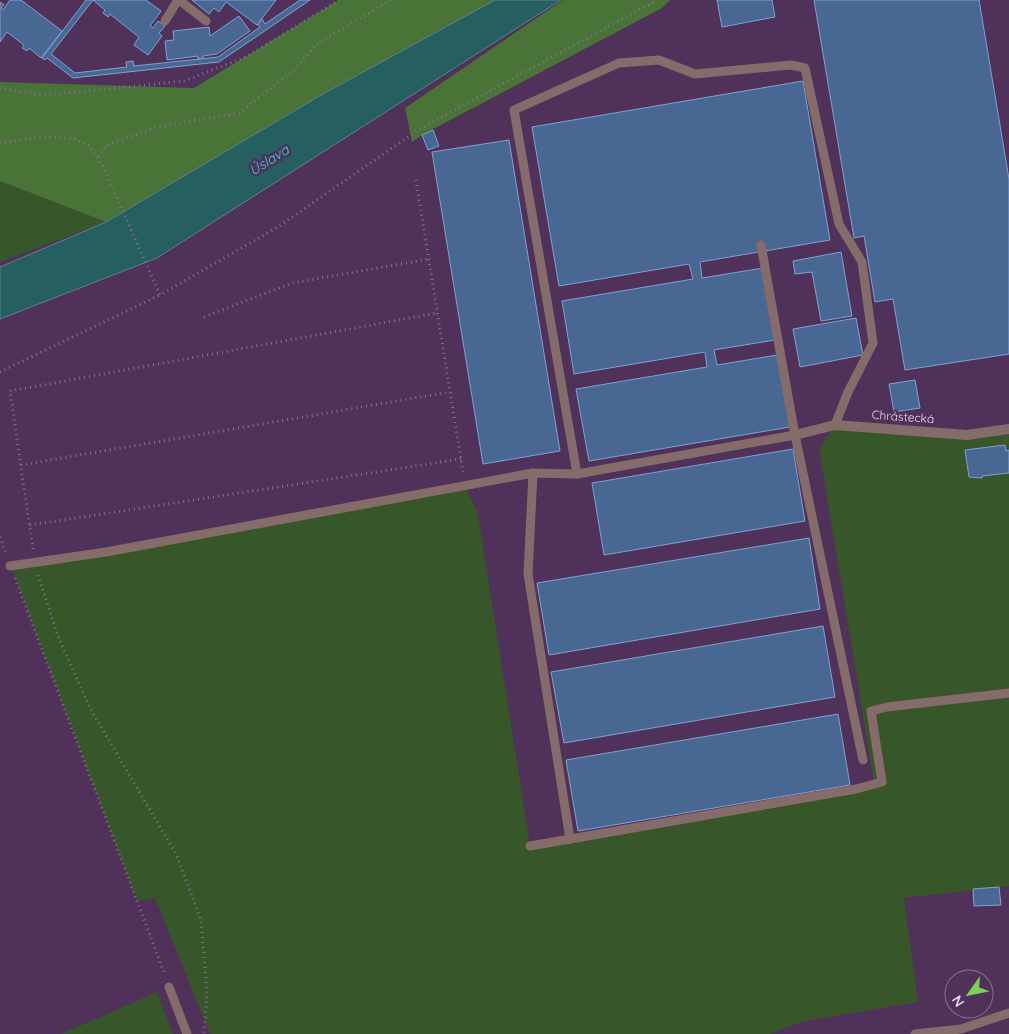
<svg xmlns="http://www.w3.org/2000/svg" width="1009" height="1034" font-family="Quicksand,sans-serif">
<rect width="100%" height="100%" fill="#4f315a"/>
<g fill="#37562a">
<path d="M0 181 106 222 0 262Z"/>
<path d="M835 425 967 435 1009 429V886L904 898 918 1002 804 1021 770 1034H210L155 898 137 901 11 566 465 485 478 514 530 845 874 783 819 449Z"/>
<path d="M157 992 173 1034H61Z"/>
</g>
<g fill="#4a7338">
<path d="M339 0H495L323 94 106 222 0 181V82L194 88Z"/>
<path d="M563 0H670L662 8 422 135 412 142 405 108Z"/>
</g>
<path fill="#265f60" stroke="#5f8289" d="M495 0H561L157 258 0 319V267L106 222 323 94Z"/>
<g fill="#496793" stroke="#81a2d1">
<path d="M10 0H21L62 31 41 58 29 48 27 51 22 48 24 45 7 32 0 42V2L4 5 1 8 3 10Z"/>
<path d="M86 0H93L51 54 75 73 127 67 126 62 133 61 134 66 218 57 260 27 258 24 262 19 265 24 300 0H310L219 62 73 78 47 58 45 60 42 58Z"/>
<path d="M93 0H146L161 11 150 26 153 28 158 21 165 26 159 33 162 36 148 55 134 45 139 37 110 14 108 17 103 13 105 10Z"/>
<path d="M192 0H276L257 25 226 2 219 12 214 8 209 14Z"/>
<path d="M717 0H772L775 17 722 27Z"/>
<path d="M814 0H979L1009 179V354L905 370 893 299 875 302 864 236 854 238Z"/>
<path d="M239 16 250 31 217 54 203 56V58L198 59V56L167 60 165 41 174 40 173 31 209 27 210 36Z"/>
<path d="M803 81 830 240 700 262 702 278 763 268 775 340 714 350 717 365 777 355 790 427 589 461 576 389 707 367 705 352 574 374 562 301 693 279 689 264 559 286 532 127Z"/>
<path d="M433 130 439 146 428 150 422 135Z"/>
<path d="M509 140 560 451 483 464 432 152Z"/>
<path d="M841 252 852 316 821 321 812 272 795 274 793 261Z"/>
<path d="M856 318 863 355 800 367 793 329Z"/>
<path d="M915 380 920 408 894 412 889 384Z"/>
<path d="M1005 445 1006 451 1009 450V473L982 476V478L969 477 965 450Z"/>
<path d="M793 449 805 521 604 555 592 483Z"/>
<path d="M809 538 820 609 549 655 537 583Z"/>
<path d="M823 626 835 697 564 743 551 672Z"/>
<path d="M838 714 850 785 578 831 566 760Z"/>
<path d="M999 887 1001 905 974 906 973 889Z"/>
</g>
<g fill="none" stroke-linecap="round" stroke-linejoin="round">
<g stroke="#886f91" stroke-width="3" stroke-dasharray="1 4" stroke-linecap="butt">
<path d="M0 88 44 95 184 81 246 57 339 0"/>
<path d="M0 143 43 137H59L75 139 89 146 103 166 160 295 278 227 418 130 657 0"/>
<path d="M98 156 107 145 157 127 239 113 293 71 317 44 391 0"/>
<path d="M416 180 463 472"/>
<path d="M204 317 292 283 429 259"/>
<path d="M0 372 160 295"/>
<path d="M21 465 450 392"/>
<path d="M30 525 461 459"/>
<path d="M0 537 6 554"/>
<path d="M33 549 10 391 437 313"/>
<path d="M38 575 59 639 90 708 177 856 201 920 207 994 204 1034"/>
<path d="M15 578 165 975"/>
</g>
<g stroke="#866b6b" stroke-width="9">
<path d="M179 0 206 21"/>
<path d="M165 21 178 0"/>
<path d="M761 245 795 435 863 760"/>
<path d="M533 473 528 574 570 839"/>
<path d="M577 474 514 110 619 63 659 60 695 74 791 65 805 68 839 224 862 262 873 343 848 392 835 425"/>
<path d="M10 566 106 552 533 473 577 474 795 435"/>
<path d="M530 846 856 789 882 782 871 711 887 707 1009 693"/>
<path d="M169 987 187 1034"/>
<path d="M915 1034 961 1029 1009 1013"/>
</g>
<path stroke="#866b6b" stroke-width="10" d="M795 435 835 425 967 435 1009 429"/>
</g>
<g text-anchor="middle" stroke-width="5" stroke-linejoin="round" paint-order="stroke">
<g font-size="12" fill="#e4d2ea" stroke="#4f315a">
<text transform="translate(903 417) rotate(4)" y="4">Chrástecká</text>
</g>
<g font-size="14" font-style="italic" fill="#31d8dc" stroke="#4f315a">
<text transform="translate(269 160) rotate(-32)" y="5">Úslava</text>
</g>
</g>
<g transform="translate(969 994) rotate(237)"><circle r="24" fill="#4f315a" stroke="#8b7194"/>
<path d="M0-4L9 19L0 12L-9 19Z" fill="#7cd155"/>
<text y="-8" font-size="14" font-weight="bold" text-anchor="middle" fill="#e4d2ea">N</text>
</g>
</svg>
